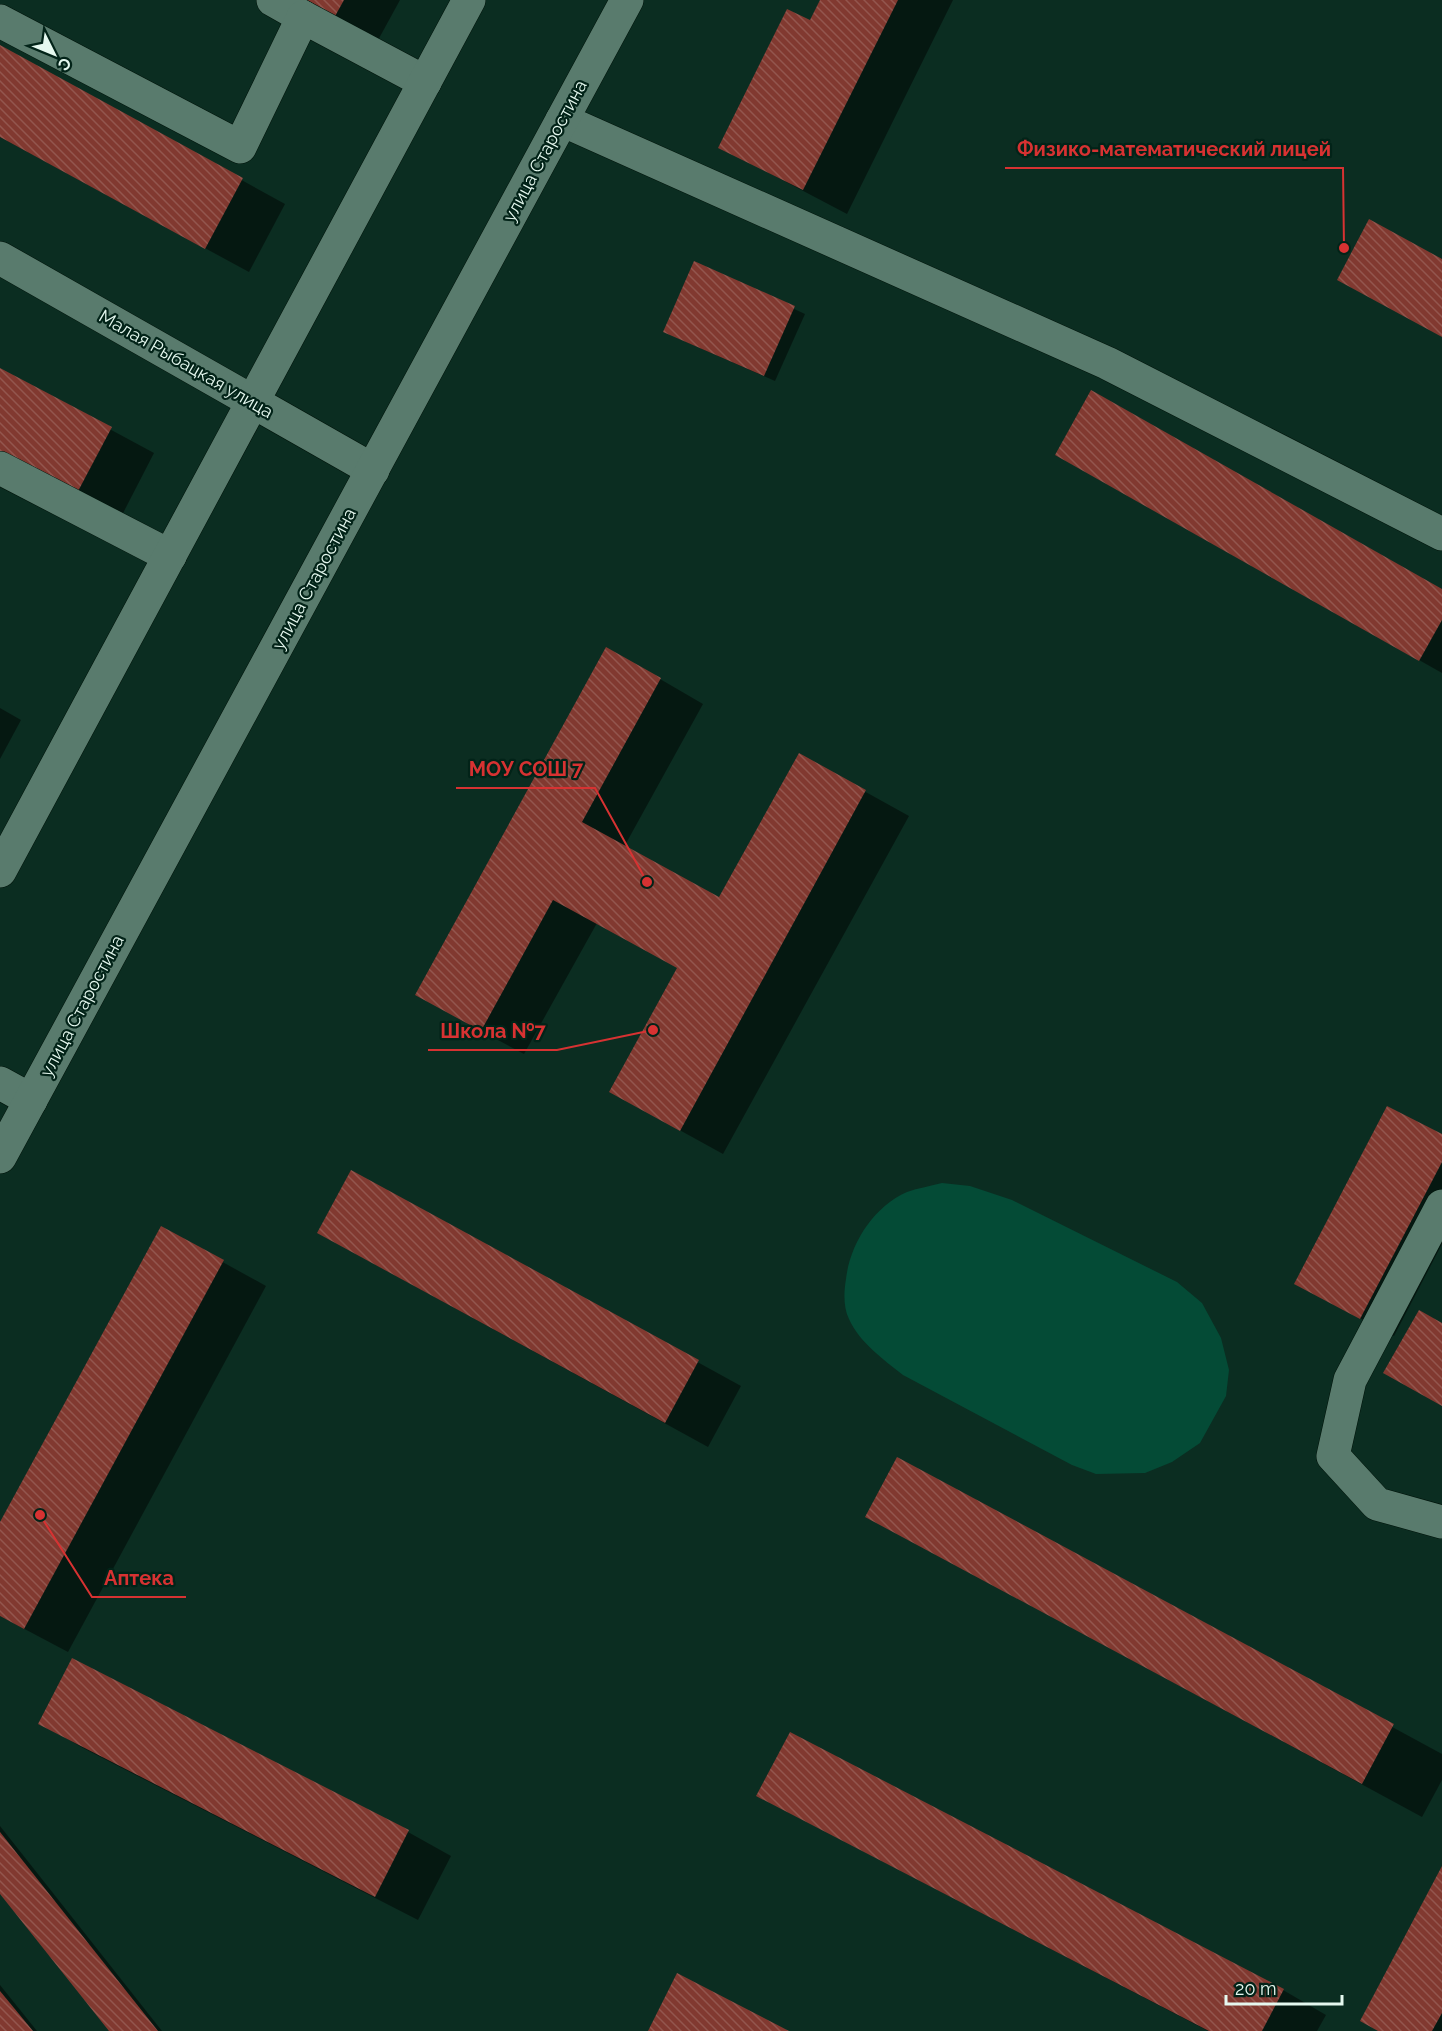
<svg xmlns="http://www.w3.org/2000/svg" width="1442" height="2031" font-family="Raleway,sans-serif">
<defs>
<pattern id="building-back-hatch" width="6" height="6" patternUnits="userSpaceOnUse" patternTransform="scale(1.5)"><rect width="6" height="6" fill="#813930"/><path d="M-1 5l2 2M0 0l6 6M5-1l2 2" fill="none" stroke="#93564e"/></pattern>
</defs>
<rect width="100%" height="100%" fill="#0b2d21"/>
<path fill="#044b36" d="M942 1183 970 1186 1012 1200 1177 1282 1202 1303 1221 1338 1229 1370 1226 1396 1200 1443 1172 1462 1145 1473 1096 1474 1072 1465 903 1375C883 1359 860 1343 849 1319 843 1307 844 1291 846 1279 850 1244 873 1207 907 1192 918 1188 931 1186 942 1183Z"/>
<g fill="#0007">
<path d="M298 0H400L377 42Z"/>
<path d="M822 0H953L847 214 720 147 811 22Z"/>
<path d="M0 47 285 204 249 272 0 137Z"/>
<path d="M695 263 805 314 775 381 675 337Z"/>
<path d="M0 370 154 453 120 519 0 456Z"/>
<path d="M1099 479 1442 591V673Z"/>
<path d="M660 679 703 704 624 847 720 899 799 755 909 816 723 1154 654 1116 679 968 597 923 524 1054 459 1019Z"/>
<path d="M0 708 21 720 0 759Z"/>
<path d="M1442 1136V1244L1394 1336 1329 1302Z"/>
<path d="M352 1172 741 1386 708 1447 362 1257Z"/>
<path d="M161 1228 266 1286 68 1652 0 1616V1525Z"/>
<path d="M898 1459 1442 1754V1780L1422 1817 867 1516Z"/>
<path d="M40 1723 408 1832 451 1856 418 1920 83 1748Z"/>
<path d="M758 1796 1283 1990 1326 2015 1317 2031H1208Z"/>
<path d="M0 1826 162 2031H111L0 1891Z"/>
<path d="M1442 1869V2031H1380Z"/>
<path d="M0 1985 37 2031H0Z"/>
</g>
<g fill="url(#building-back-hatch)">
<path d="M299 0H344L334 18Z"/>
<path d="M820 0H898L803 190 718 148 787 9 810 20Z"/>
<path d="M0 45 243 178 205 249 0 137Z"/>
<path d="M1369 219 1442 259V337L1337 280Z"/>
<path d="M694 261 795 306 764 376 663 332Z"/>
<path d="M0 368 112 427 76 495 0 455Z"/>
<path d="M1091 390 1442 589V620L1419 661 1055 455Z"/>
<path d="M606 647 661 678 582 822 719 897 799 753 866 790 680 1131 609 1092 677 968 553 900 481 1031 415 995Z"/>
<path d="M1387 1106 1442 1134V1162L1360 1319 1294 1284Z"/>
<path d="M351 1170 699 1360 665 1423 317 1233Z"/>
<path d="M161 1226 224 1260 24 1629 0 1616V1522Z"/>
<path d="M1419 1310 1442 1323V1406L1383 1373Z"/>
<path d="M897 1457 1394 1724 1362 1784 865 1517Z"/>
<path d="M72 1658 409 1830 375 1897 38 1724Z"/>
<path d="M790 1732 1284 1989 1262 2031H1209L756 1796Z"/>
<path d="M0 1832 158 2031H109L0 1894Z"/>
<path d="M1442 1866V2013L1432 2031H1378L1360 2021Z"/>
<path d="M677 1973 789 2031H648Z"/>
<path d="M0 1991 33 2031H0Z"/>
</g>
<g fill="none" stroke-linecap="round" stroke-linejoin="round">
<defs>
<g id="minor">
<path d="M273 0 303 17"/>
<path d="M0 21 240 147 303 17 425 82"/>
<path d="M562 120 1107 363 1442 534"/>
<path d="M0 258 373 470"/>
<path d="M0 468 170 556"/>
<path d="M0 871 469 0"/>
<path d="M0 1083 31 1100"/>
<path d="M0 1157 627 0"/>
<path d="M1442 1206 1350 1380 1333 1456 1377 1504 1442 1522"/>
</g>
</defs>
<use href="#minor" stroke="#00140b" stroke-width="34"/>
<use href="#minor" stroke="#597b6d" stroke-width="33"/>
</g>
<g text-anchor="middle" stroke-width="4.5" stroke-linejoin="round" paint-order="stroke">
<g font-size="18" fill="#e5f8ef" stroke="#022318">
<text transform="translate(545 151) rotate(-62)" y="6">улица Старостина</text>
<text transform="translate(186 364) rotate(30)" y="6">Малая Рыбацкая улица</text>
<text transform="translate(314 579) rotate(-62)" y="6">улица Старостина</text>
<text transform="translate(82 1006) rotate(-62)" y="6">улица Старостина</text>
</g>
</g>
<path fill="none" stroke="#d73232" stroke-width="2" d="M1344 248L1343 168H1005M647 882L595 788H456M653 1030L557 1050H428M40 1515L92 1597H186"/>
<g fill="#d73232" stroke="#022318" stroke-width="2">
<circle cx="1344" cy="248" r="6"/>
<circle cx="647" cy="882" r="6"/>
<circle cx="653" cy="1030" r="6"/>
<circle cx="40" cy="1515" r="6"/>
</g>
<g font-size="20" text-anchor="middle" font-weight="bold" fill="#d73232" stroke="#022318" stroke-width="4.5" stroke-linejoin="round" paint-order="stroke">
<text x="1174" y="156">Физико-математический лицей</text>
<text x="526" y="776">МОУ СОШ 7</text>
<text x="493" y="1038">Школа №7</text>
<text x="139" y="1585">Аптека</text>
</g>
<g transform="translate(54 54) rotate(133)" stroke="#022318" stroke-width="4.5" paint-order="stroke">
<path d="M0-4.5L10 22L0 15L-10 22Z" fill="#e5f8ef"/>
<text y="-9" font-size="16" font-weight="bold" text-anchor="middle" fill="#e5f8ef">С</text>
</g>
<path d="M1226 1995v9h116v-9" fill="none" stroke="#e5f8ef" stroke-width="3"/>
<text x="1235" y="1995" font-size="18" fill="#e5f8ef" stroke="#022318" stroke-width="4.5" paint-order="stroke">20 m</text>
</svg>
